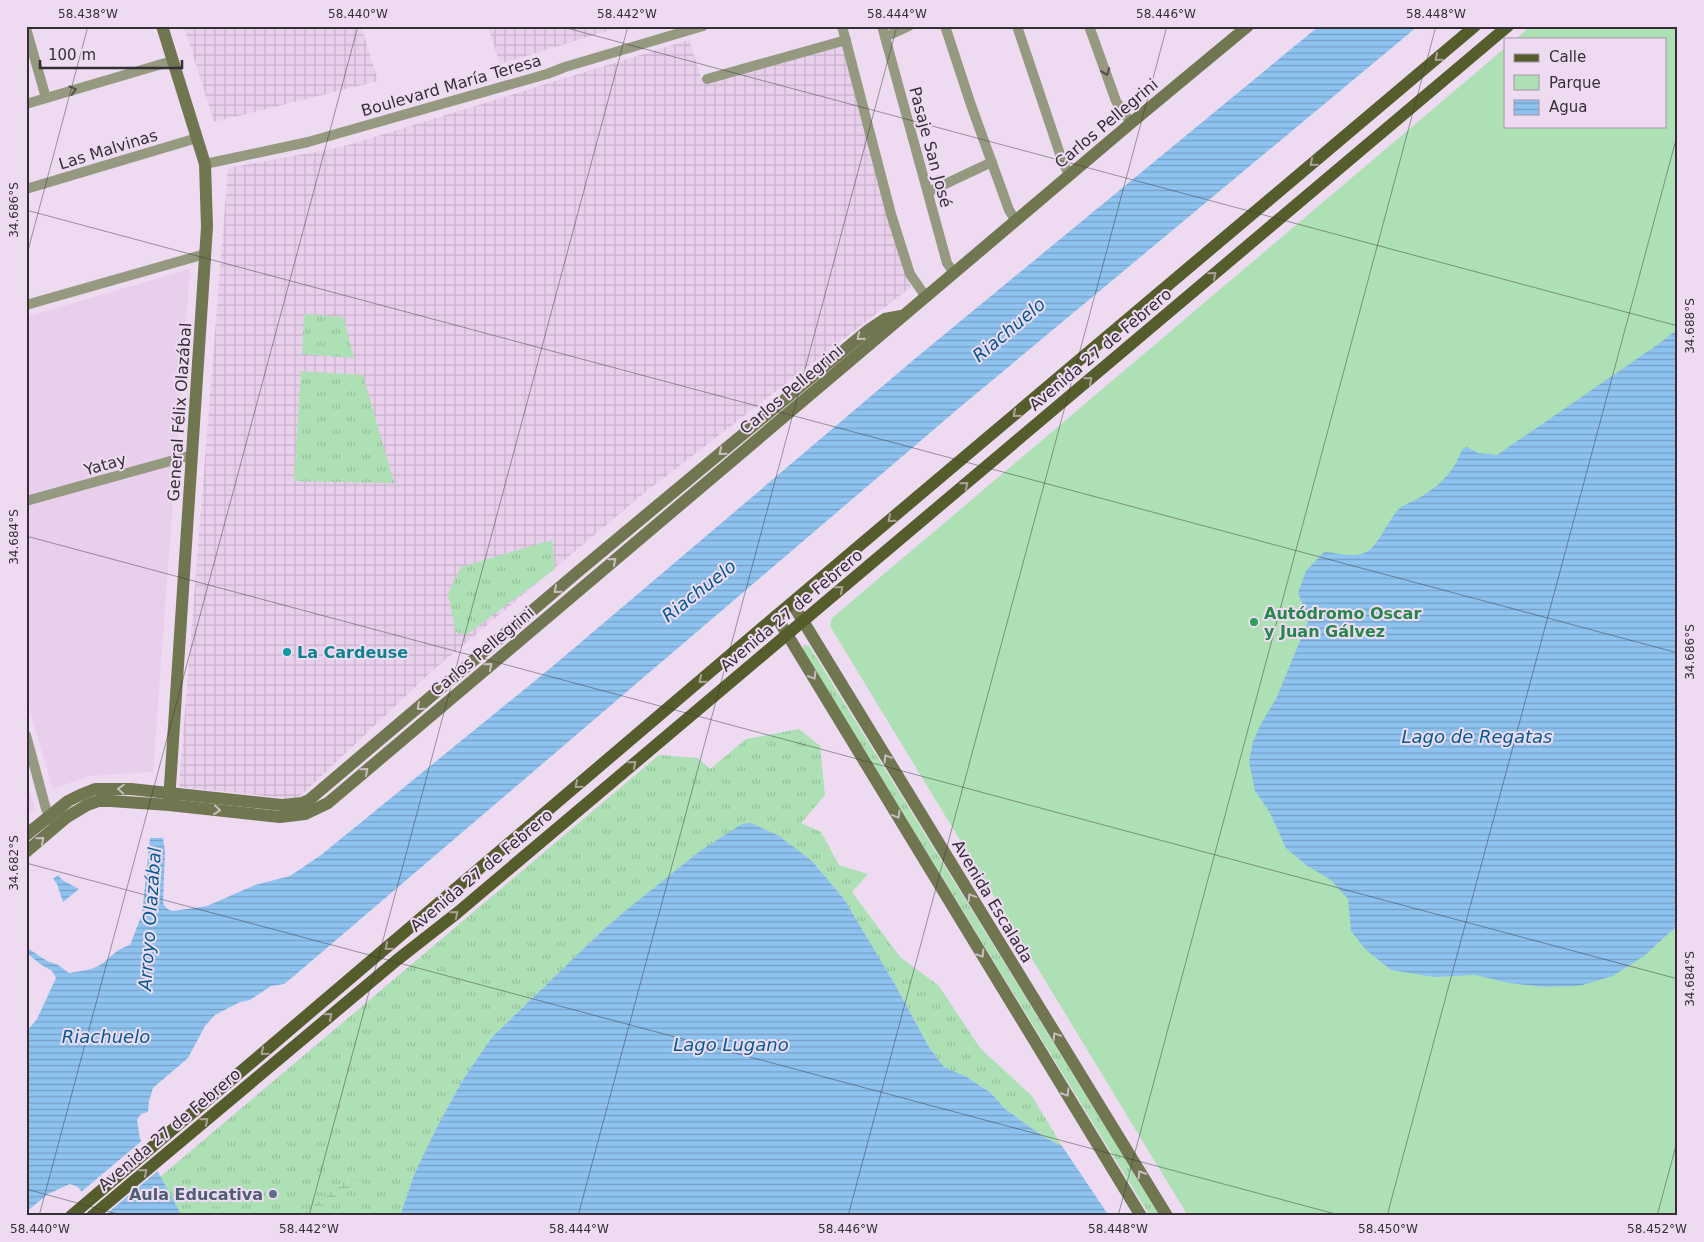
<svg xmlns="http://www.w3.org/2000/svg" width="1704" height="1242" font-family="'DejaVu Sans',sans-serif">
<defs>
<pattern id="industrial-grid" width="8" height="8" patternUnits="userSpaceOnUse" patternTransform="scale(1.25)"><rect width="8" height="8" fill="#e8cfec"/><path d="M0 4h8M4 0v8" fill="none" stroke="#c8b2cb"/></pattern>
<pattern id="grass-tufts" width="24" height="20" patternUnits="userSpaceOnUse" patternTransform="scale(1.25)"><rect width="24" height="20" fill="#ade0b4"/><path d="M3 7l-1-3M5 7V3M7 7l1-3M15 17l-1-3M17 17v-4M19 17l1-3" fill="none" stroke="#95c09b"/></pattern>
<pattern id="wetland-marsh" width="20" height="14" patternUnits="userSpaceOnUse" patternTransform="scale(1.25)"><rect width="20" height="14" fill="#ade0b4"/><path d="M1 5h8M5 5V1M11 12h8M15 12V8" fill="none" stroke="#95c09b"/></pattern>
<pattern id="water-rules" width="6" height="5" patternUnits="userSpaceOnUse" patternTransform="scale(1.25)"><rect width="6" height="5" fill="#8ec3f0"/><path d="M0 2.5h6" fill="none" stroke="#759fc3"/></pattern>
</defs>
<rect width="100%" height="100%" fill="#eedbf2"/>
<g fill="#e8cfec">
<path d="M190 269 153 772 90 776 53 789 26 697V317Z"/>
<path d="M26 778 35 809 26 815Z"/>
</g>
<g fill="url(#industrial-grid)">
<path d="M184 26H361L378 81 214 122Z"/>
<path d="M488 26H624L500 64Z"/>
<path d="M842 38 911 287 648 490 430 673 297 799 179 787 228 168 342 147 689 40 701 78Z"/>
</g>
<g fill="url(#grass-tufts)">
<path d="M304 314 343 317 354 358 302 354Z"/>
<path d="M301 371 363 375 394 483 294 481Z"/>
<path d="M552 540 555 569 466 635 456 632 448 594 461 567Z"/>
<path d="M804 645 809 646 811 649 1160 1216H1150L805 653 803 648Z"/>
<path d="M799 729 820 746 825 795 801 823 821 832 839 865 868 874 852 892 900 957 939 986 980 1048 1032 1096 1062 1146 1044 1137 1005 1109 991 1093 967 1077 944 1067 929 1047 893 981 844 899 812 861 700 851 603 930 492 1037 462 1081 436 1129 414 1175 400 1216 181 1215 160 1177 659 755 698 758 710 769 746 739Z"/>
</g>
<path fill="url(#wetland-marsh)" d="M348 1178 361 1180 318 1216H301Z"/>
<g fill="#ade0b4">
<path d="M1530 26H1678V1216H1188L830 626 832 618 1505 48V126H1665V39H1516Z"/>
<path d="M203 1186 226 1188 225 1207 201 1205Z"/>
</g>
<g fill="url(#water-rules)">
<path d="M1319 26H1418L959 408 294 976 284 984 271 986 250 1000 240 1002 215 1015 205 1026 188 1058 153 1088 149 1101 148 1112 141 1114 137 1120 140 1139 182 1216H101L78 1187 70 1184 48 1194 26 1212V1032L37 1019 56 978 52 971 40 964 26 952V947L47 961 58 965 69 973C80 971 94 970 103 963 115 954 115 950 130 945L142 914 150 838H163L165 852 163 901C164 907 166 909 173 911L207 906 255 885 290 876 321 855 553 666 917 357Z"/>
<path d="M1678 329V925L1644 956 1613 976 1579 986 1544 987 1509 983 1475 975 1434 977 1391 970 1366 950 1351 931 1348 899 1331 880 1306 865 1286 848 1269 811 1255 791 1249 762 1253 741 1262 722 1276 699 1309 619 1298 593 1306 571 1324 552C1339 552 1354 560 1368 551 1378 545 1389 520 1397 511 1401 506 1411 502 1417 499 1437 488 1455 472 1462 449L1467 447 1478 453 1497 455 1660 343Z"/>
<path d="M751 823 779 836 812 861 844 899 893 981 929 1047 944 1067 967 1077 991 1093 1005 1109 1044 1137 1062 1146 1109 1216H400L414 1175 436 1129 462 1081 492 1037 603 930 624 912 700 851 742 824Z"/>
<path d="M58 875 62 880 79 889 63 902 57 884 53 879Z"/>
</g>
<path fill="#eedbf2" d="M143 1140 159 1170 104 1216H100L81 1192Z"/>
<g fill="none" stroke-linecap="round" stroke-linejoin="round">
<g stroke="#95997f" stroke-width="10">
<path d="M842 26 891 214 910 274 926 297"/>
<path d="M882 26 947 263 954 273"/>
<path d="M945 26 971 105 1009 210 1016 221"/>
<path d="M1017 26 1062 160 1069 175"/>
<path d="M1089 26 1116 101 1131 123"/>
<path d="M26 28 46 98"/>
<path d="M885 37 909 26"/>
<path d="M707 79 846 40"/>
<path d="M26 104 172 61"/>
<path d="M205 164 308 142 547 74 565 67 703 26"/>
<path d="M26 189 197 138"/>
<path d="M928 192 992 162"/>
<path d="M26 305 205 254"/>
<path d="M26 501 192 455"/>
<path d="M26 735 46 809 53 822"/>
</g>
<g stroke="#70764f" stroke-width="12">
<path d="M162 26 205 164 207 227 169 801"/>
<path d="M792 603 1167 1216"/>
<path d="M776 616 1141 1216"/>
<path d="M26 835 68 801 80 795 95 789H131L282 805 302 803 309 800 580 570 867 331 885 319 901 316"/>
<path d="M26 852 67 817 87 805 98 801H111L169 805 280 817 305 814 328 803 1131 123 1248 26"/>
</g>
<g stroke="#565d2c" stroke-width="12">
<path d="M71 1216 776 616 1475 26"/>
<path d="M92 1216 397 960 457 913 1508 26"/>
</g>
</g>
<defs><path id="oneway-chevron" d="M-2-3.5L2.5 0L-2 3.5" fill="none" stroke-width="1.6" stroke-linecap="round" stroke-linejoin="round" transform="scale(1.25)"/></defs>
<g stroke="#aaa299">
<use href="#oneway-chevron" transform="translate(1438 58) rotate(140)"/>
<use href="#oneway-chevron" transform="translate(1313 163) rotate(140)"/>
<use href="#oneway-chevron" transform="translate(1213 275) rotate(-40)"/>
<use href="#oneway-chevron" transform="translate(1089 380) rotate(-40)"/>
<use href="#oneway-chevron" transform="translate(1016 414) rotate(140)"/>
<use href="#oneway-chevron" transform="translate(965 485) rotate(-40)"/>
<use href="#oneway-chevron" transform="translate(891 519) rotate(140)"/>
<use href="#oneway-chevron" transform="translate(840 589) rotate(-40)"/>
<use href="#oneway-chevron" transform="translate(702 680) rotate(139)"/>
<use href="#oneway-chevron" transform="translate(633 764) rotate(-40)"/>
<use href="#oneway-chevron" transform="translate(578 785) rotate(139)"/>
<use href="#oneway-chevron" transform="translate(455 914) rotate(-39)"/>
<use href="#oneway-chevron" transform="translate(388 947) rotate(140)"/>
<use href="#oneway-chevron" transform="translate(329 1016) rotate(-40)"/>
<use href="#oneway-chevron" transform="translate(264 1052) rotate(140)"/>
<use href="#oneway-chevron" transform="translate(205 1121) rotate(-40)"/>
<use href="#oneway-chevron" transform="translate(144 1172) rotate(-40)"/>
</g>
<g stroke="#524e4d">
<use href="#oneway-chevron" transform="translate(1106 72) rotate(70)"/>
<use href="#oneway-chevron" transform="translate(73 90) rotate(-16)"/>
</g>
<g stroke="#c8bdc1">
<use href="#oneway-chevron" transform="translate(860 337) rotate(141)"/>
<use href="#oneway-chevron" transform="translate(722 452) rotate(140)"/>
<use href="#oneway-chevron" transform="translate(613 561) rotate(-40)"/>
<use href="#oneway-chevron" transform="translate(557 590) rotate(140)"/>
<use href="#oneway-chevron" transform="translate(489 666) rotate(-40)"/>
<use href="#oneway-chevron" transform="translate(813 676) rotate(59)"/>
<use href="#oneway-chevron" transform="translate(420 707) rotate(139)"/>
<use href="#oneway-chevron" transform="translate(887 758) rotate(-121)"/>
<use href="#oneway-chevron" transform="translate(365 771) rotate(-40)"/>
<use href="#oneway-chevron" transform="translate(121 789) rotate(-177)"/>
<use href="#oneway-chevron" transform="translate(217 810) rotate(6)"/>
<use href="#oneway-chevron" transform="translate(897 815) rotate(59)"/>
<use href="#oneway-chevron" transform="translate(41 840) rotate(-40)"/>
<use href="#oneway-chevron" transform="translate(971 897) rotate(-121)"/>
<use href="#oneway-chevron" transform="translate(981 954) rotate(58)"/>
<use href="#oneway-chevron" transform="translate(1056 1036) rotate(-122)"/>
<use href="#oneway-chevron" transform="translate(1066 1093) rotate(58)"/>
<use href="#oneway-chevron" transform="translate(1141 1174) rotate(-122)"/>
</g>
<path fill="none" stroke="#352e37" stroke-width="1" stroke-opacity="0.45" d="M559 26 1678 326M26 210 1678 653M26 258 88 26M26 536 1678 979M26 863 1343 1216M26 1189 125 1216M39 1216 358 26M309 1216 628 26M578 1216 897 26M848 1216 1167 26M1118 1216 1436 26M1387 1216 1678 132M1657 1216 1678 1138"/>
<circle fill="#2e9e5b" stroke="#eedbf2" stroke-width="2" cx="1254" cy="622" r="5"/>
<circle fill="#0f9aa8" stroke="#eedbf2" stroke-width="2" cx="287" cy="652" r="5"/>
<circle fill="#5c6f8a" stroke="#eedbf2" stroke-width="2" cx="273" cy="1194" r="5"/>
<g text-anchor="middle" stroke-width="4" stroke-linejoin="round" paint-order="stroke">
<g font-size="16" fill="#352e37" stroke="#eedbf2">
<text transform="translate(451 85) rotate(-16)" y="6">Boulevard María Teresa</text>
<text transform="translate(1106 123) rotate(-40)" y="6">Carlos Pellegrini</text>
<text transform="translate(931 147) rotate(75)" y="6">Pasaje San José</text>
<text transform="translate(108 149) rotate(-17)" y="6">Las Malvinas</text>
<text transform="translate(1100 349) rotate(-40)" y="6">Avenida 27 de Febrero</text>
<text transform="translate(791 389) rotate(-40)" y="6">Carlos Pellegrini</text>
<text transform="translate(179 412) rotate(-86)" y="6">General Félix Olazábal</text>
<text transform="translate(105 464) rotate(-16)" y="6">Yatay</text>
<text transform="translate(791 610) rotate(-40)" y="6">Avenida 27 de Febrero</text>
<text transform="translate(482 651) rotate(-40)" y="6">Carlos Pellegrini</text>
<text transform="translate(481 870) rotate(-40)" y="6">Avenida 27 de Febrero</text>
<text transform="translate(993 901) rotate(59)" y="6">Avenida Escalada</text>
<text transform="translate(169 1129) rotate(-40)" y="6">Avenida 27 de Febrero</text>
</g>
<g font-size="16" font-weight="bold" fill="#27864d" stroke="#eedbf2" text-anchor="start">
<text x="1264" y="619">Autódromo Oscar<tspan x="1264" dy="18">y Juan Gálvez</tspan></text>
</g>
<g font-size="16" font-weight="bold" fill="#0d838f" stroke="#eedbf2" text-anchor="start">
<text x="297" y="658">La Cardeuse</text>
</g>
<g font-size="16" font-weight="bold" fill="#4e5e75" stroke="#eedbf2" text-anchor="end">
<text x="263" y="1200">Aula Educativa</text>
</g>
<g font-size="18" font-style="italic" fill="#005c92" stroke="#eedbf2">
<text transform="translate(1009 330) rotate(-40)" y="6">Riachuelo</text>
<text transform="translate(699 591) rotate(-38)" y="6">Riachuelo</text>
<text x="1477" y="743">Lago de Regatas</text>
<text transform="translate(150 919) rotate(-86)" y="6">Arroyo Olazábal</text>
<text x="106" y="1043">Riachuelo</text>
<text x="731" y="1051">Lago Lugano</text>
</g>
</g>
<rect width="1704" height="1242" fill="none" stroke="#eedbf2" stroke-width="55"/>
<rect x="1504" y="38" width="162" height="90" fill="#eedbf2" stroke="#a496a7"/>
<rect x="1514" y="54" width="25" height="8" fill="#565d2c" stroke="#a496a7"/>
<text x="1549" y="62" font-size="15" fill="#352e37">Calle</text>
<rect x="1514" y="75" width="25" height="15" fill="#ade0b4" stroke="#a496a7"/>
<text x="1549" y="88" font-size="15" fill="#352e37">Parque</text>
<rect x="1514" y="100" width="25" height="15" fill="url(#water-rules)" stroke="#a496a7"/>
<text x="1549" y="112" font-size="15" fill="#352e37">Agua</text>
<path d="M40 60v8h142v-8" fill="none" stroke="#352e37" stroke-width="2.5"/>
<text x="48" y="60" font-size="15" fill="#352e37" stroke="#eedbf2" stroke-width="4" paint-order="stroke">100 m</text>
<rect x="28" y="28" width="1648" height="1186" fill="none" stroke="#352e37" stroke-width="2"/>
<g font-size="12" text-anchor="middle" fill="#352e37">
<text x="88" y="18">58.438°W</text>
<text x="358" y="18">58.440°W</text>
<text x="627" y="18">58.442°W</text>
<text x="897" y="18">58.444°W</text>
<text x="1166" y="18">58.446°W</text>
<text x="1436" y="18">58.448°W</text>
<text transform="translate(14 210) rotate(-90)" y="4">34.686°S</text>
<text transform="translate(1690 326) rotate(-90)" y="4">34.688°S</text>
<text transform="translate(14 537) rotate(-90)" y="4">34.684°S</text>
<text transform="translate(1690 652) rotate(-90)" y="4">34.686°S</text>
<text transform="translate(14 863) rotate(-90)" y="4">34.682°S</text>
<text transform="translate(1690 979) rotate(-90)" y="4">34.684°S</text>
<text x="40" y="1233">58.440°W</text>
<text x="309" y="1233">58.442°W</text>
<text x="579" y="1233">58.444°W</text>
<text x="848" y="1233">58.446°W</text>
<text x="1118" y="1233">58.448°W</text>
<text x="1388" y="1233">58.450°W</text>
<text x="1657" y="1233">58.452°W</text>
</g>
</svg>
